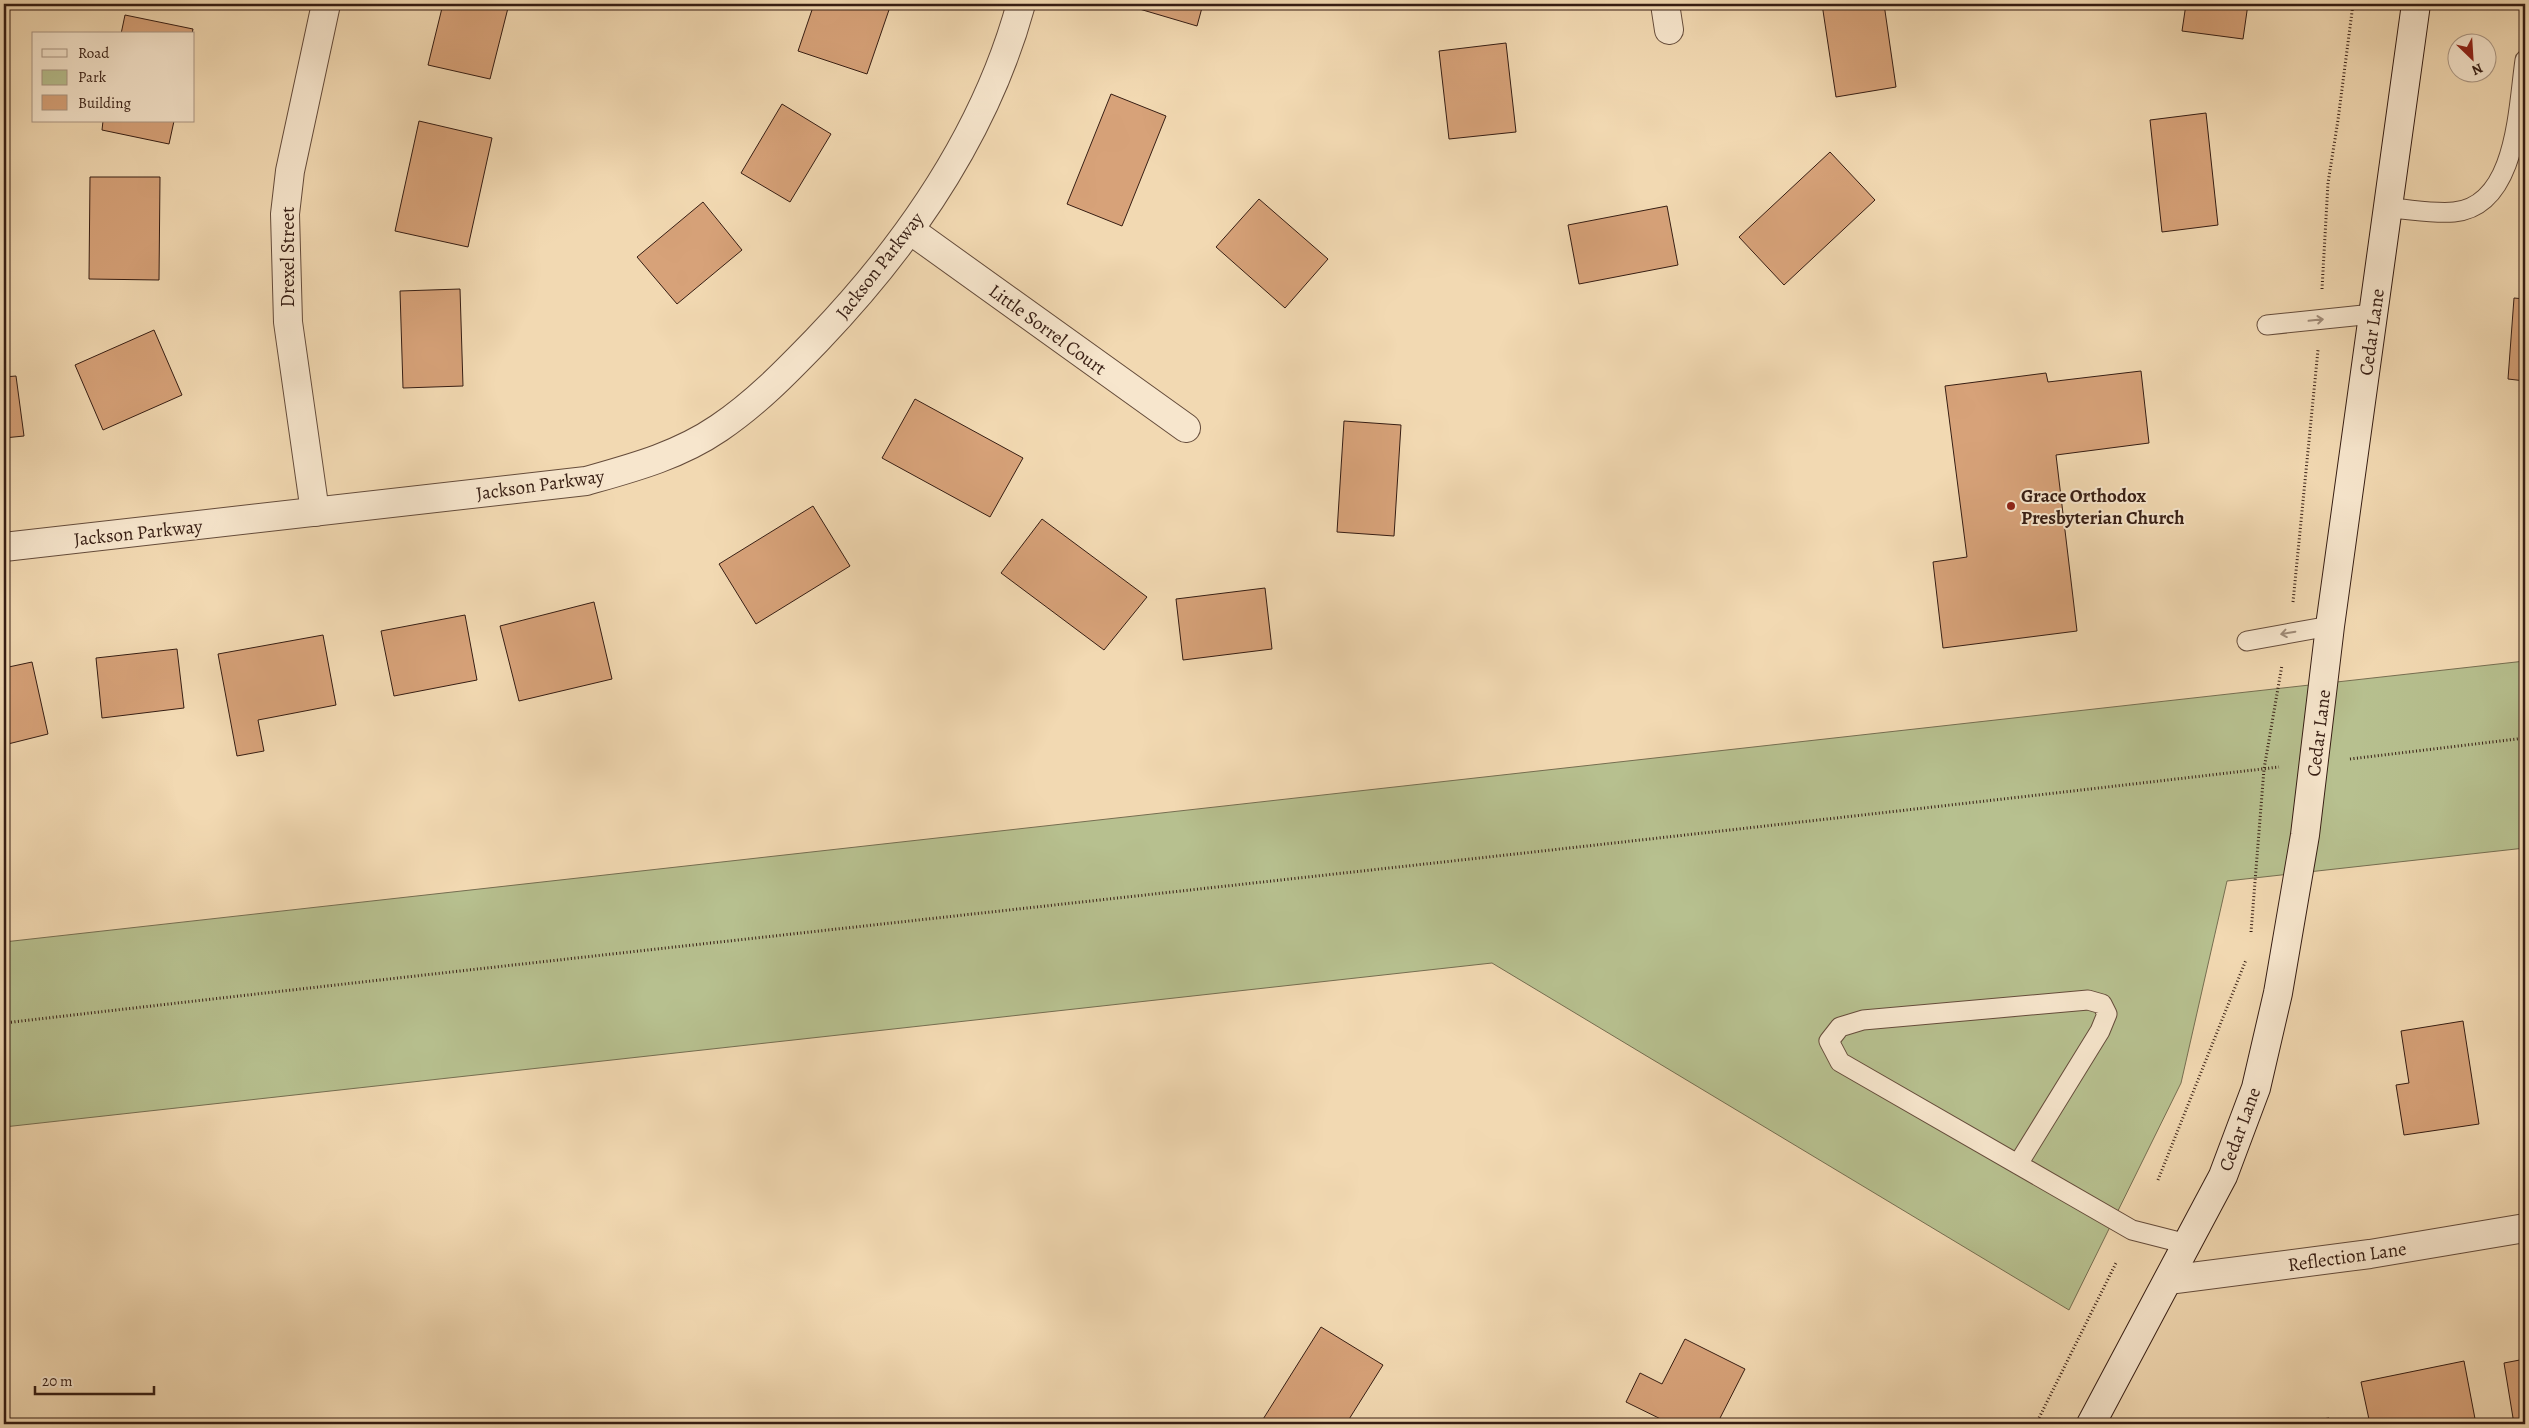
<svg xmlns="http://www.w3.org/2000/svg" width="2529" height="1428" font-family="Alegreya,serif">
<rect width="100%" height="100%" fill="#f2d9b2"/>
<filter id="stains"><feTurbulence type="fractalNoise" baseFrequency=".004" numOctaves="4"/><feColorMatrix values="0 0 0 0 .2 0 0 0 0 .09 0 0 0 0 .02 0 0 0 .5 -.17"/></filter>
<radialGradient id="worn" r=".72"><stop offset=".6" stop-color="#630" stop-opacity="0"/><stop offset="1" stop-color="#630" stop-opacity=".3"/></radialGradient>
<path fill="#b7c08f" stroke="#766e51" d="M2525 661V848L2227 881 2181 1083 2069 1310 1492 963 4 1127V942Z"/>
<g fill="#d7a279" stroke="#361d13">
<path d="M443 4H509L490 79 428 65Z"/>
<path d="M814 4H891L867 74 798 51Z"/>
<path d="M1137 4H1203L1197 26 1136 8Z"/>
<path d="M1822 4H1884L1896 87 1836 97Z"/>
<path d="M2186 4H2248L2243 39 2182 31Z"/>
<path d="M125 15 193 29 192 34H121Z"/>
<path d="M1506 43 1516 132 1449 139 1439 51Z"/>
<path d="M1111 94 1166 116 1122 226 1067 204Z"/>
<path d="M782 104 831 134 790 202 741 173Z"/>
<path d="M2206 113 2218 225 2162 232 2150 120Z"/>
<path d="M103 121H174L169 144 102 130Z"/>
<path d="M419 121 492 138 468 247 395 231Z"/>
<path d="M1830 152 1875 200 1784 285 1739 237Z"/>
<path d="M90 177H160L159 280 89 279Z"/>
<path d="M1259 199 1328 259 1285 308 1216 247Z"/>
<path d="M703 202 742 250 677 304 637 257Z"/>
<path d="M1667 206 1678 265 1579 284 1568 225Z"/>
<path d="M460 289 463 386 403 388 400 291Z"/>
<path d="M2514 298 2525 299V381L2508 379Z"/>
<path d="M154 330 182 395 103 430 75 365Z"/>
<path d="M2141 371 2149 443 2056 455 2077 631 1943 648 1933 562 1967 557 1945 386 2046 373 2048 382Z"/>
<path d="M16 376 24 436 4 438V377Z"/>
<path d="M915 399 1023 458 990 517 882 458Z"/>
<path d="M1344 421 1401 425 1394 536 1337 532Z"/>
<path d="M813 506 850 566 756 624 719 564Z"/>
<path d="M1042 519 1147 597 1104 650 1001 573Z"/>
<path d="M1265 588 1272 649 1183 660 1176 599Z"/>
<path d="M594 602 612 679 519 701 500 626Z"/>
<path d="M465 615 477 680 394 696 381 631Z"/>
<path d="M323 635 336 705 258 720 264 751 237 756 218 654Z"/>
<path d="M177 649 184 708 102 718 96 658Z"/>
<path d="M32 662 48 734 4 745V668Z"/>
<path d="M2463 1021 2479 1124 2404 1135 2396 1085 2409 1083 2401 1031Z"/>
<path d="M1321 1327 1383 1365 1346 1424H1260Z"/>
<path d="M1685 1339 1745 1369 1717 1424H1671L1626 1402 1640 1373 1662 1384Z"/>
<path d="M2525 1359V1424H2514L2504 1363Z"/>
<path d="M2464 1361 2476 1424H2370L2361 1382Z"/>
<path d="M2329 1418 2330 1424H2286Z"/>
</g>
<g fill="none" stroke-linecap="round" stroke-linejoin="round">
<defs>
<g id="service">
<path d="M2388 208C2409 209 2433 214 2454 212 2517 206 2518 108 2525 60"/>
<path d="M2267 325 2373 314"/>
<path d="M2247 641 2330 626"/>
<path d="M2018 1164 2100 1031 2107 1014 2102 1004 2088 1000 1863 1020 1840 1027 1829 1041 1840 1062 2132 1230 2187 1244"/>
</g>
<g id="minor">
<path d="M1665 4 1669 30"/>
<path d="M910 230 1186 428"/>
<path d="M315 512 288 322 285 214 290 171 326 4"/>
<path d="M4 547 586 481C632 468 678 456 719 428 756 403 786 372 817 340 908 245 986 132 1021 4"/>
<path d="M2168 1280 2370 1254 2525 1228"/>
</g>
<path id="secondary" d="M2091 1424 2223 1176 2256 1088 2278 993 2305 835 2330 626 2416 4"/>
</defs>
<use href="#service" stroke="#654c3b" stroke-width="21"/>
<use href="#minor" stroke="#654c3b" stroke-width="30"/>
<use href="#secondary" stroke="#361d13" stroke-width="30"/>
<g stroke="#361d13" stroke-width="3" stroke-dasharray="1 2.5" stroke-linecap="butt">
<path d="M2322 289 2328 183 2338 120 2353 4"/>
<path d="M2293 602 2318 350"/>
<path d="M2350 759 2525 738"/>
<path d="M2251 932 2264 769 2282 665"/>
<path d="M4 1023C762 935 1521 856 2279 767"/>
<path d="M2158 1180 2246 960"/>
<path d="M2036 1424 2117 1261"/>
</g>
<use href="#service" stroke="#f7e6cd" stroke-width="19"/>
<use href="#minor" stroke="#f7e6cd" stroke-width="28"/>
<use href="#secondary" stroke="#f7e6cd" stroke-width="28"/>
</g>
<defs><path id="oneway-shaft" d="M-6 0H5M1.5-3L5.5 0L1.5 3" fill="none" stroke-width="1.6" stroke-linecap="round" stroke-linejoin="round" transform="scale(1.25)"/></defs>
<g stroke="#a08c79">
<use href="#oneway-shaft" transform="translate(2316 320) rotate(-6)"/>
<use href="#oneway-shaft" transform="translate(2288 633) rotate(170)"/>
</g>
<circle fill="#8f2418" stroke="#f7e6cd" stroke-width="2" cx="2011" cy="506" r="5"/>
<g text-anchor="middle" stroke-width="4" stroke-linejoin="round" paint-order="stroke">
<g font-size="19" fill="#361d13" stroke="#f7e6cd">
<text transform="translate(287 257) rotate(-90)" y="7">Drexel Street</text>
<text transform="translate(879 265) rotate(-52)" y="7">Jackson Parkway</text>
<text transform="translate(1048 329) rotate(36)" y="7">Little Sorrel Court</text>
<text transform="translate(2371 332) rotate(-82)" y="7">Cedar Lane</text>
<text transform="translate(540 484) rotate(-8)" y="7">Jackson Parkway</text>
<text transform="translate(138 532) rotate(-6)" y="7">Jackson Parkway</text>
<text transform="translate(2318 733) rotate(-83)" y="7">Cedar Lane</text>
<text transform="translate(2239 1129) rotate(-70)" y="7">Cedar Lane</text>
<text transform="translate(2347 1256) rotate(-8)" y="7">Reflection Lane</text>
</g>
<g font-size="19" font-weight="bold" fill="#361d13" stroke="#f7e6cd" text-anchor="start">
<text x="2021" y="502">Grace Orthodox<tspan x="2021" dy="22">Presbyterian Church</tspan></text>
</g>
</g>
<rect width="2529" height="1428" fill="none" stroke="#f2d9b2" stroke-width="20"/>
<rect x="5" y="5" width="2519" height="1418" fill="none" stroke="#361d13" stroke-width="2.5"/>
<rect x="10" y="10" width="2509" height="1408" fill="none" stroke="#361d13"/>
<rect x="32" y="32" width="162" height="90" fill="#f7e6cd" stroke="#aa9683"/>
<rect x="42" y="49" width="25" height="8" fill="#f7e6cd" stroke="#aa9683"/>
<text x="78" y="58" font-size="15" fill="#361d13">Road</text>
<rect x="42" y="70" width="25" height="15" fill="#b7c08f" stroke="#aa9683"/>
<text x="78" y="82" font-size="15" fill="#361d13">Park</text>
<rect x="42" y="95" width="25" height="15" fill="#d7a279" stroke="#aa9683"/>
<text x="78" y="108" font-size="15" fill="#361d13">Building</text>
<g transform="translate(2472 58) rotate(155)"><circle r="24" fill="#f7e6cd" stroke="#aa9683"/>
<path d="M0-4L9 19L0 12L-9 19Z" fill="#8f2418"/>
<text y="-8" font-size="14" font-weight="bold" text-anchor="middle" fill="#361d13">N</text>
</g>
<path d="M35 1386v8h119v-8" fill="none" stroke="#361d13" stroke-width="2.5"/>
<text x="42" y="1386" font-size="15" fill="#361d13" stroke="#f7e6cd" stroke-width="4" paint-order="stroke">20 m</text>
<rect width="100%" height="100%" filter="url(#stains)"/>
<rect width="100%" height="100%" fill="url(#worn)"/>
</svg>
